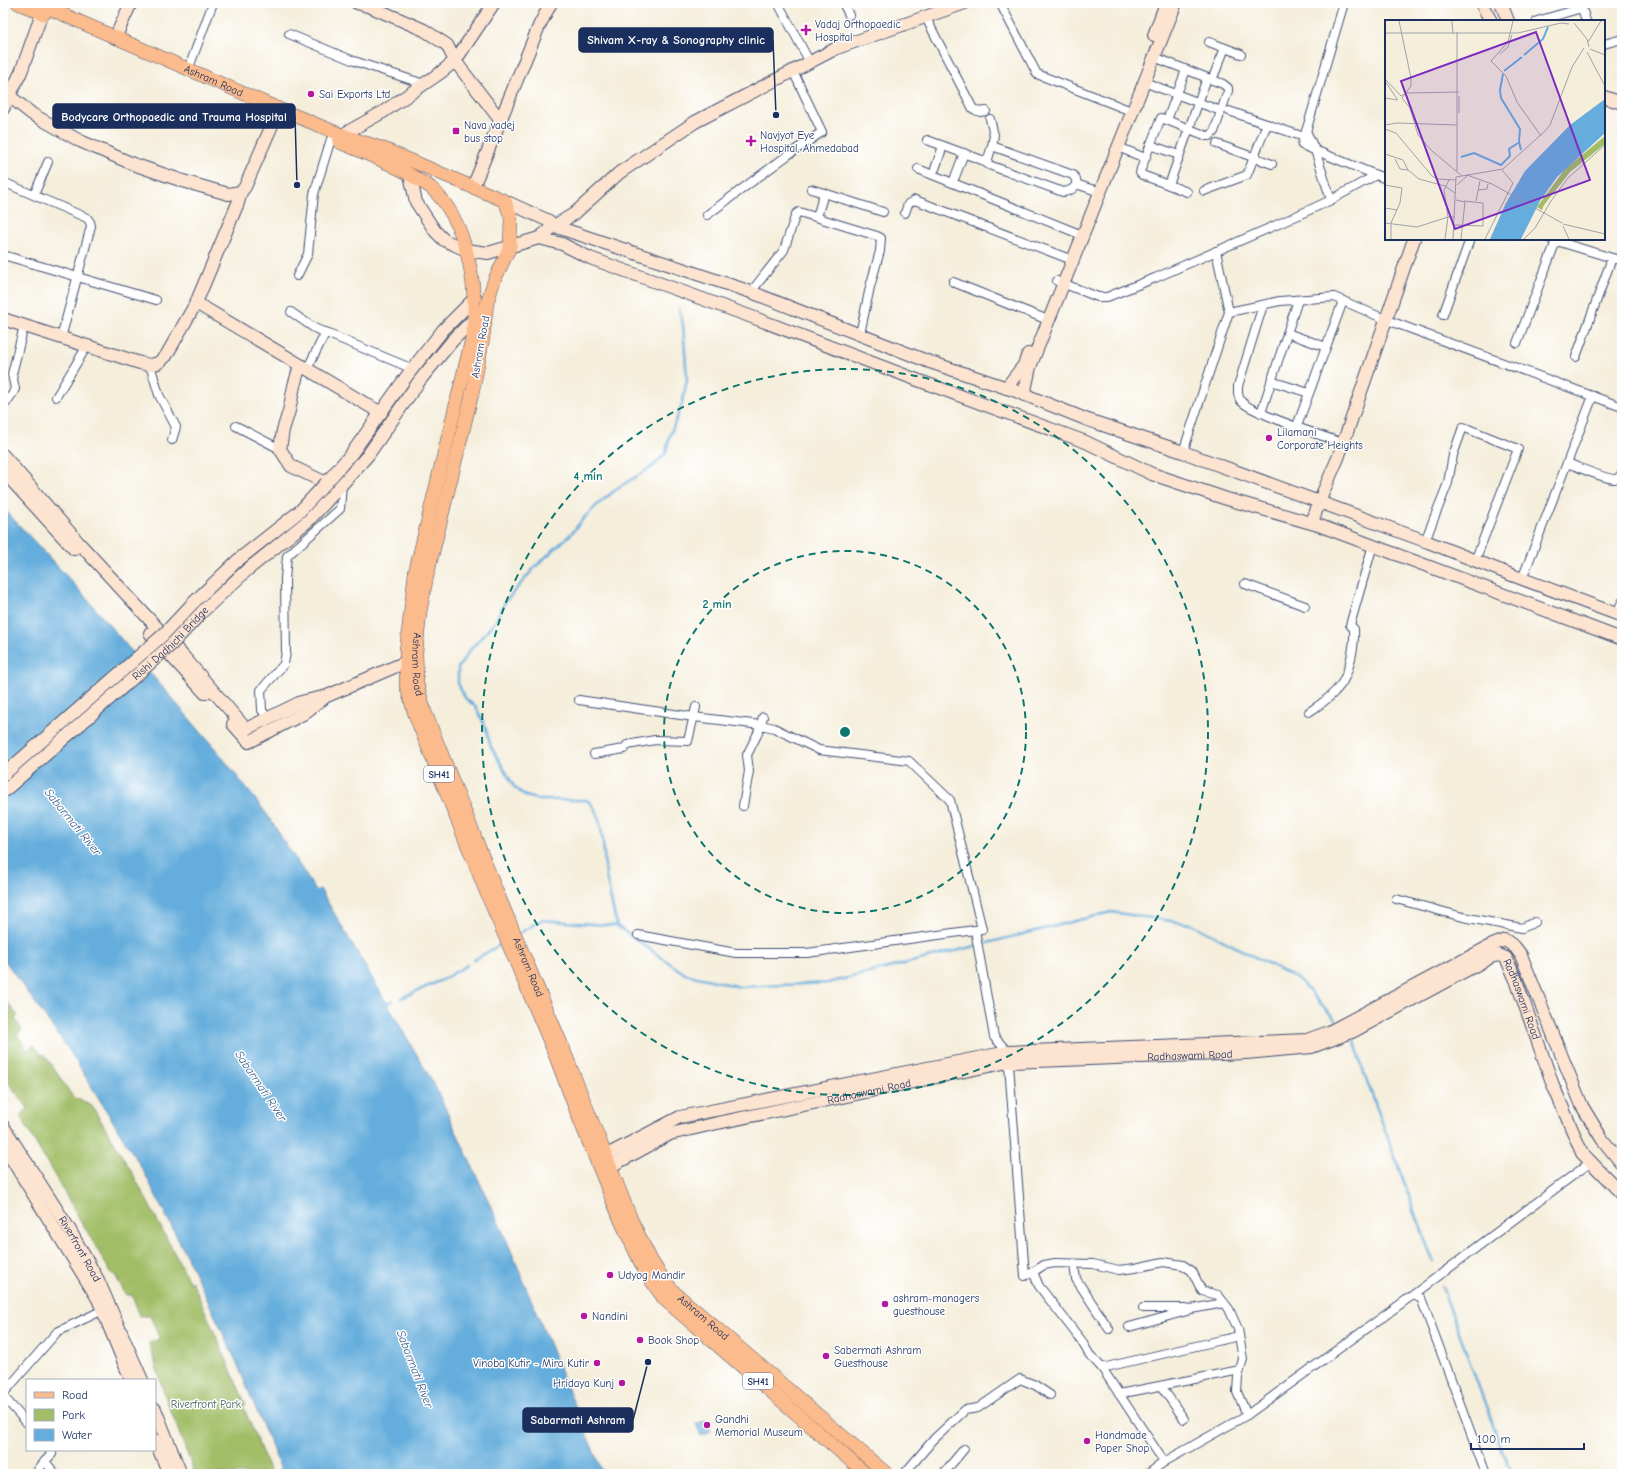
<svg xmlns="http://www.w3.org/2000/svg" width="1625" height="1477" font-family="'Comic Neue',sans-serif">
<rect width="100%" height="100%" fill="#fff"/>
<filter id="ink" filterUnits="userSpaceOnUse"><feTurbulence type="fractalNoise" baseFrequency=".025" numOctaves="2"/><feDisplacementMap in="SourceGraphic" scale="8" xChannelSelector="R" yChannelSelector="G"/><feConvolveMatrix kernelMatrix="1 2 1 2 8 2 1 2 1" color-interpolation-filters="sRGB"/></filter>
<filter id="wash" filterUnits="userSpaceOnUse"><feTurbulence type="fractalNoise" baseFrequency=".012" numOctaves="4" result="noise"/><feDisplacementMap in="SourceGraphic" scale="16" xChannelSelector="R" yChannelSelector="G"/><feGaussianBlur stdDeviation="0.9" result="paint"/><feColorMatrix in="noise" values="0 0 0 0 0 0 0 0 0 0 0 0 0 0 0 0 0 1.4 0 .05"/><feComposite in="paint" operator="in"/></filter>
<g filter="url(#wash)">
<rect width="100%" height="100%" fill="#f5eedb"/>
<path fill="#a1be66" stroke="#5e7662" d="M3 997 18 1016 15 1019 22 1030 17 1034 27 1050 34 1045 41 1055 44 1054 73 1097 92 1106 133 1174 190 1283 192 1281 246 1405 243 1406 271 1474H195L164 1393 149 1343 160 1339 150 1316H140L132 1295H126L115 1275 111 1273 20 1116 28 1108 3 1076Z"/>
<g fill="#65addc" stroke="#406e9d">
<path d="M3 508 74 584 218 752 266 813 316 891 320 889 434 1084 507 1241 603 1474H283L236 1361 191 1265 143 1170 69 1050 3 958Z"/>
<path d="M706 1420 711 1432 701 1436 696 1424Z"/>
</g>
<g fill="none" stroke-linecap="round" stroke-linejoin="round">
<g stroke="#65addc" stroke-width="2.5">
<path d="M617 926C613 909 609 892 606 875 603 856 605 810 586 800H539L526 796 515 788 491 747 485 726 476 707 465 698 458 683V668L470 650 495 622 505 602 536 566 571 534 583 519 597 505 619 487 652 467 666 453 669 438 682 404 687 380 683 325 679 309"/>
<path d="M520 933 541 920 617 926 685 974 740 987 828 983 1111 912 1191 924 1298 979 1336 1020"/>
<path d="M474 960 503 943"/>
<path d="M401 998 442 980 467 965"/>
<path d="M385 1004 393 1001"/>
<path d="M1353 1035 1364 1073 1433 1261"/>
<path d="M1442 1287 1511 1474"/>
</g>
</g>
</g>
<g filter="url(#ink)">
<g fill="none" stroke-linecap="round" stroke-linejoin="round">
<defs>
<g id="street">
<path d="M778 3 807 57"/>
<path d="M843 3 849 15"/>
<path d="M1000 3 1037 74 1126 109"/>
<path d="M1344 3 1302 145 1376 175"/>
<path d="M1581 5 1586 21"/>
<path d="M925 16 973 109 980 112 986 111"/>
<path d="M1537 21 1582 8"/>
<path d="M289 34 354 61 424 84"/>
<path d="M1209 42 1241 54"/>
<path d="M1604 44 1622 39"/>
<path d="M1154 57 1223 84 1228 88V91L1214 132 1210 136H1207L1164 119 1161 118 1141 169 1140 173 1142 175 1169 185 1207 78"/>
<path d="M188 70 213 3"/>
<path d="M1212 80 1225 48"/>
<path d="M1144 82 1221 111"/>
<path d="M1229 111 1304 137"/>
<path d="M990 119 994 135 992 146"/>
<path d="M1167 120 1186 70"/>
<path d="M1306 131 1315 150 1331 200"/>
<path d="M927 140 982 160 989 165 1063 192C1073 191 1081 184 1073 175L992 146 987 162"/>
<path d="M1217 144 1272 164"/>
<path d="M1150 145 1179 155"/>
<path d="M1118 147 1145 158"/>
<path d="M918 169 1077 233"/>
<path d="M935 169 943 146"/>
<path d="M955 177 964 153"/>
<path d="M3 182 87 218 90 222 91 226 61 338"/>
<path d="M1076 184 1094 190"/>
<path d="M1169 185 1187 192"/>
<path d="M811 189 824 193"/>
<path d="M1204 191 1247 175 1267 124"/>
<path d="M34 195 48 162"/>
<path d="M905 213 908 204 915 200 1067 258"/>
<path d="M707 215 788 155 822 132 793 71"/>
<path d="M817 217 824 193 883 212"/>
<path d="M1550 239 1622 261"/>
<path d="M1216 251 1229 312 1280 301 1334 297 1387 320 1622 407"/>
<path d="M3 255 156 300"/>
<path d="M297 276 308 254 314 194 331 139"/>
<path d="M1057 281 1098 297H1107L1155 278 1283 222 1331 200 1376 175 1386 179"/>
<path d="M953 282 1043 318"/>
<path d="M751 292 784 250 796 214 799 212 877 236 881 238 880 251 870 287 860 334"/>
<path d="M1263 305 1238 386C1238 391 1237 396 1241 401 1249 412 1325 437 1343 443"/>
<path d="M291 312 314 328 413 369"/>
<path d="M1443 315 1470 239"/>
<path d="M1287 333 1326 347"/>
<path d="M1517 343 1556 241"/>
<path d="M1576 357 1612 258"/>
<path d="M150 365 159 395 176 427 172 440"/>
<path d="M307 369 326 332"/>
<path d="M1271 381 1309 393"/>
<path d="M56 397 87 346"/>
<path d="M4 406 13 393 15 389 12 374 24 326"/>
<path d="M1261 413 1298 300"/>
<path d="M236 426 280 449"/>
<path d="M1297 426 1343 301"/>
<path d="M1183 452 1229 312"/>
<path d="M1567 463C1579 467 1604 479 1615 479 1619 478 1620 477 1622 473"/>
<path d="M1425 541 1448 483 1453 455 1463 427 1518 449 1475 561"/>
<path d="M1522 579 1593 396"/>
<path d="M1245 584 1305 606"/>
<path d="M1617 614 1622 602"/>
<path d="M579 700 694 717 761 725 774 728 819 750 909 761 950 800 982 929 807 953H736L638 935"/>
<path d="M1309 712C1320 705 1334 695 1342 683 1350 669 1355 645 1354 629L1350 625 1373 545"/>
<path d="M267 718 262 710 261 690 284 664 286 652 285 579 287 556 340 509 342 484"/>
<path d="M594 754 624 749 627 745 655 740 688 741 696 707"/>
<path d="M743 806 749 771 747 755 758 733 763 717"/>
<path d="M1396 899 1463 917 1522 928 1535 922"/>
<path d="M975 930 994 1037 1008 1052 1025 1276 1033 1272"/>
<path d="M1074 1265 1076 1279 1109 1329"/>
<path d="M1413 1295 1591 1162"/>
<path d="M1143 1308H1184L1191 1309 1224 1303"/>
<path d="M1129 1327 1187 1311"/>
<path d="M1102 1368 1239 1336"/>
<path d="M1161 1386 1184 1419"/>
<path d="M3 1394 57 1332 103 1310"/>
<path d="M1119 1394 1240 1370"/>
<path d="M3 1396 27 1423"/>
<path d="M49 1450 52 1454 45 1461 55 1474"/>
<path d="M1164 1462 1102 1368 1089 1354 1081 1340 1039 1286 1033 1272 1044 1265 1055 1263 1093 1264 1119 1270 1135 1268 1163 1262 1183 1265 1192 1271 1202 1291 1218 1295 1229 1309 1238 1329 1243 1359 1238 1377 1237 1392 1247 1415"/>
<path d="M35 1474 45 1461"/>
<path d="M904 1474 934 1439 965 1410 978 1408 1020 1379 1035 1385 1050 1395"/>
<path d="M943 1474 964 1449"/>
<path d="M1148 1474 1164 1462 1247 1415 1413 1295 1421 1298 1486 1474"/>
</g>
<g id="secondary">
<path d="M357 3 371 7 424 30 447 45 455 61 501 121"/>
<path d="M1481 3 1491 21"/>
<path d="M1501 3 1508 21"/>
<path d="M1154 35 1166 3"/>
<path d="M115 38 131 3"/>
<path d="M3 91 32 114 57 128 80 141 133 164 183 181 228 194 241 192 245 187 276 116"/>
<path d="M1604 97 1622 103"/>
<path d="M3 109 21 72 42 13"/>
<path d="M342 135 383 112 440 73 455 61 494 3"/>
<path d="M410 175 416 202 435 231 444 240 466 250 488 253 539 238 554 226 574 214 619 173 695 122 837 48 965 3"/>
<path d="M473 187 539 26 551 3"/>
<path d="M505 201 549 221 554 226 751 292 927 361 1013 390 1088 420 1183 452 1428 542 1509 574 1622 616"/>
<path d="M539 238 562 244 590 258 752 317 920 381 1086 442 1152 474 1227 499 1318 525 1622 639"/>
<path d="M196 303 381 413"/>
<path d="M3 319 140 363 150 365 158 363 166 356 196 303 238 203 241 192"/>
<path d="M300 365 294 386 289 411 283 430 280 449 291 466 326 483 352 453 409 373 443 330 475 298"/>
<path d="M1006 388 1024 365 1028 354"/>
<path d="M1024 395 1030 367 1176 3"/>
<path d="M3 455 78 542 184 657 246 729 301 702 327 696 406 662"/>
<path d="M3 471 74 549"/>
<path d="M335 492 368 455 420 380 453 340 478 315"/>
<path d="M1312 522 1324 490 1338 458 1414 239"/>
<path d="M150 633 205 693"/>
<path d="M233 724 249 742 303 714 323 699"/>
<path id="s1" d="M3 1126 68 1227 98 1280 142 1380"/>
<path d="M3 1145 98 1299 131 1380"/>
<path d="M597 1160 680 1117 1008 1052 1307 1040 1329 1032 1490 946 1505 940 1515 947 1521 955 1582 1106 1602 1139 1622 1164"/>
<path id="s2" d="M602 1171 670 1134 713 1124 1008 1062 1246 1053 1312 1047 1352 1032 1491 957 1499 955 1506 958 1516 980 1553 1085 1582 1153 1622 1194"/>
<path d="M155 1409 181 1474"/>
<path d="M155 1440 169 1474"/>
</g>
<g id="primary">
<path d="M18 3 44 14"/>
<path id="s3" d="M37 3 279 109 342 135 384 149 505 201 511 218 510 247 494 281 487 303 483 338 473 390 427 576 420 612 416 652 417 684 425 712 496 890 561 1043 631 1219 651 1260 663 1279 674 1292 887 1474"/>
<path d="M339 142C365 153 391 163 414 177 419 181 425 183 430 187 468 220 479 290 472 338L415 573 406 651V685L415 715 487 894 552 1047 579 1118 621 1221 644 1270 664 1299 866 1474"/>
</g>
</defs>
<use href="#street" stroke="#3c4c71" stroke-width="10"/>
<use href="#secondary" stroke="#3c4c71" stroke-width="14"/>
<use href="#primary" stroke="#3c4c71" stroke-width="14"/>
<use href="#street" stroke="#fff" stroke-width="8"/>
<use href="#secondary" stroke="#fde4d1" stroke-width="12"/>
<use href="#primary" stroke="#fbbb8c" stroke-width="13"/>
<defs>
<g id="secondary-bridge">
<path d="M3 775 163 635 193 603 238 560 300 511 326 483"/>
<path id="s4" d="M3 792 172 644 202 612 247 570 309 520 335 492"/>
</g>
</defs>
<use href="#secondary-bridge" stroke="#3c4c71" stroke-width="14" stroke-linecap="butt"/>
<use href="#secondary-bridge" stroke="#fde4d1" stroke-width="12"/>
</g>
</g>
<g fill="none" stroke="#0f766e" stroke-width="2" stroke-dasharray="7 5">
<circle cx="845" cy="732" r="181"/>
<circle cx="845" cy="732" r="363"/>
</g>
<g fill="#b5179e" stroke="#fff" stroke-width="1.5">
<path d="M804 24h4v4h4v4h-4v4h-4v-4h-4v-4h4z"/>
<circle cx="311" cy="94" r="4"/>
<rect x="452" y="127" width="8" height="8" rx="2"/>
<path d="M749 135h4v4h4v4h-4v4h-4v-4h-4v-4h4z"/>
<circle cx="1269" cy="438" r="4"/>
<circle cx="610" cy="1275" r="4"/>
<circle cx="885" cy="1304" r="4"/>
<circle cx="584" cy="1316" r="4"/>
<circle cx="640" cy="1340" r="4"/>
<circle cx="826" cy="1356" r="4"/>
<circle cx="597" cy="1363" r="4"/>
<circle cx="622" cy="1383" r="4"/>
<circle cx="707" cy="1425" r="4"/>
<circle cx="1087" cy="1441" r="4"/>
</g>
<g text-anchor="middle" stroke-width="3" stroke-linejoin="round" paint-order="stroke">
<g fill="#fff" stroke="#5f6d8e" stroke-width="1">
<rect x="424" y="766" width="30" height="16" rx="3"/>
<rect x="743" y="1373" width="30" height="16" rx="3"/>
</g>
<g font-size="10" font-weight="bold" fill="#1b2f5e">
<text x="439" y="778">SH41</text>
<text x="758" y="1385">SH41</text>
</g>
<g font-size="11" fill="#1b2f5e" stroke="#fff" text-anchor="start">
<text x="815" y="28">Vadaj Orthopaedic<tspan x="815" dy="13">Hospital</tspan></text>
<text x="319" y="98">Sai Exports Ltd</text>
<text x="464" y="129">Nava vadej<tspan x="464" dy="13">bus stop</tspan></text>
<text x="760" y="139">Navjyot Eye<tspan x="760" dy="13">Hospital, Ahmedabad</tspan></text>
<text x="1277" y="436">Lilamani<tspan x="1277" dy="13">Corporate Heights</tspan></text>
<text x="618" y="1279">Udyog Mandir</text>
<text x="893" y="1302">ashram-managers<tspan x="893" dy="13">guesthouse</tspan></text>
<text x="592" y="1320">Nandini</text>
<text x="648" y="1344">Book Shop</text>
<text x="834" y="1354">Sabermati Ashram<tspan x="834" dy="13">Guesthouse</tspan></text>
<text x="589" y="1367" text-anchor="end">Vinoba Kutir - Mira Kutir</text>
<text x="614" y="1387" text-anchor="end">Hridaya Kunj</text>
<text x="715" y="1423">Gandhi<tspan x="715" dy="13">Memorial Museum</tspan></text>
<text x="1095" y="1439">Handmade<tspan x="1095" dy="13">Paper Shop</tspan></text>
</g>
<g font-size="11" fill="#1b2f5e" stroke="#fff">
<text dy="4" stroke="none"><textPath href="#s3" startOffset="193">Ashram Road</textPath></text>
<text transform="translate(480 347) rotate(-80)" y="4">Ashram Road</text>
<text dy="4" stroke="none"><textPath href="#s4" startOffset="224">Rishi Dadhichi Bridge</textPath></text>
<text dy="4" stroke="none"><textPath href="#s3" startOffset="985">Ashram Road</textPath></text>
<text dy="4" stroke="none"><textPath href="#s3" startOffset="1309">Ashram Road</textPath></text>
<text dy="4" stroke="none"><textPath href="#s2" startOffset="988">Radhaswami Road</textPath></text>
<text dy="4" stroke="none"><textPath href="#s2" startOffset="605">Radhaswami Road</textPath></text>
<text dy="4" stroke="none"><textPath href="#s2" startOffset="281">Radhaswami Road</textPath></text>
<text dy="4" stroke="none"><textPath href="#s1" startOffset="145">Riverfront Road</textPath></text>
<text dy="4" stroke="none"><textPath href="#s3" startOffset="1705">Ashram Road</textPath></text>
</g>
<g font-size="11" fill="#4a6161" stroke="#fff">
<text x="206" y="1408">Riverfront Park</text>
</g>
<g font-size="12" font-style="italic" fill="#355b8a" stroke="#fff">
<text transform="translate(73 822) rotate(51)" y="4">Sabarmati River</text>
<text transform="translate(261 1086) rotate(56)" y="4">Sabarmati River</text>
<text transform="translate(415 1369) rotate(69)" y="4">Sabarmati River</text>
</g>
</g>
<g transform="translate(1385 20)">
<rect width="220" height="220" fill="#f5eedb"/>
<path d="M220 116V124L185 152 159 185 157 190 152 187 180 149Z" fill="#a1be66"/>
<path d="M220 79V113L172 157 155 181 136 219H105L121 183 140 151 185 105Z" fill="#65addc"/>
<path fill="none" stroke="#65addc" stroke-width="2" d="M139 35 158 19 163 7M119 51 137 37M118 54 115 70 116 78 135 109 134 122 136 130M76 137 89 133 116 145 125 136 124 129 133 123"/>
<path fill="none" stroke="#9ea2a9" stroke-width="1" d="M14 1 26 58V66L17 78 25 88 33 115 47 131 77 156M67 1 68 14M128 1 123 22 106 41 121 56 132 82 156 116M189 3 202 19 204 27M72 12V151M0 13H133L176 3 184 4M203 22 216 1M205 29 220 35M202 32 220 66M115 34 123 27 127 15M0 59 16 76 19 74M0 61 12 79M22 73 74 72M74 76V93M0 78 13 80M0 105 12 103 72 105M0 109 11 113 47 156 52 159 71 160M0 134 18 140 23 150M10 139 15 149 23 150 34 159 60 166 70 173M82 155 107 164 177 203M0 165 17 168 15 183 6 203V219M72 165 83 155M93 170 102 169 103 164M71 180 80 182 76 219M91 181 95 161M0 188 12 190M0 203 32 207 63 197H70M178 204 220 214M70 205 98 206V183L79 181M178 206 184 219M60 219 63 197 59 170 64 160M68 219 71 157 118 149 160 111 165 105 187 47 199 28M100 219 128 163 117 150M139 219 150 208 166 181 183 158 220 125"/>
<path fill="#7b2cbf" fill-opacity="0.15" stroke="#7b2cbf" stroke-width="2" d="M151 12 205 160 70 209 16 61Z"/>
<rect width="220" height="220" fill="none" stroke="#1b2f5e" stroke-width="2"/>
</g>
<circle cx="845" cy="732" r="6" fill="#0f766e" stroke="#fff" stroke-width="2"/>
<g font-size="12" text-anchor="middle" font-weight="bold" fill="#0f766e" stroke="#fff" stroke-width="3" stroke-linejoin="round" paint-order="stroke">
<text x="588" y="480">4 min</text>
<text x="717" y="608">2 min</text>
</g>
<path fill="none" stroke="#1b2f5e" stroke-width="1.5" d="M776 115L773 40M297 185L295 116M648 1362L633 1420"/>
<g fill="#1b2f5e" stroke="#fff" stroke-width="1.5">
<circle cx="776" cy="115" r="4"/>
<circle cx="297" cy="185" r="4"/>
<circle cx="648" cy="1362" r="4"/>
</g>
<g fill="#1b2f5e" stroke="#1b2f5e" stroke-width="1.5">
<rect x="579" y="28" width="194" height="24" rx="4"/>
<rect x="53" y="104" width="242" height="24" rx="4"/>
<rect x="523" y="1408" width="110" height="24" rx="4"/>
</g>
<g font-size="12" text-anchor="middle" font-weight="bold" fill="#fff">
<text x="676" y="44">Shivam X-ray &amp; Sonography clinic</text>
<text x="174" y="121">Bodycare Orthopaedic and Trauma Hospital</text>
<text x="578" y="1424">Sabarmati Ashram</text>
</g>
<rect width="1625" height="1477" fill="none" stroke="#fff" stroke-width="16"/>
<rect x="26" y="1379" width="130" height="72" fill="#ffffff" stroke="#a4acbf"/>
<rect x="34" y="1392" width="20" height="6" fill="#fbbb8c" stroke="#a4acbf"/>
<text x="62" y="1399" font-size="12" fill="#1b2f5e">Road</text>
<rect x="34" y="1409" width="20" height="12" fill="#a1be66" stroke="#a4acbf"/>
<text x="62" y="1419" font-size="12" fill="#1b2f5e">Park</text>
<rect x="34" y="1429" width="20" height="12" fill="#65addc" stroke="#a4acbf"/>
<text x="62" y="1439" font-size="12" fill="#1b2f5e">Water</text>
<path d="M1471 1443v6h113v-6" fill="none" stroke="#1b2f5e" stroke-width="2"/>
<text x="1477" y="1443" font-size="12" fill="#1b2f5e" stroke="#ffffff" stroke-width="3" paint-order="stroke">100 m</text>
</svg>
